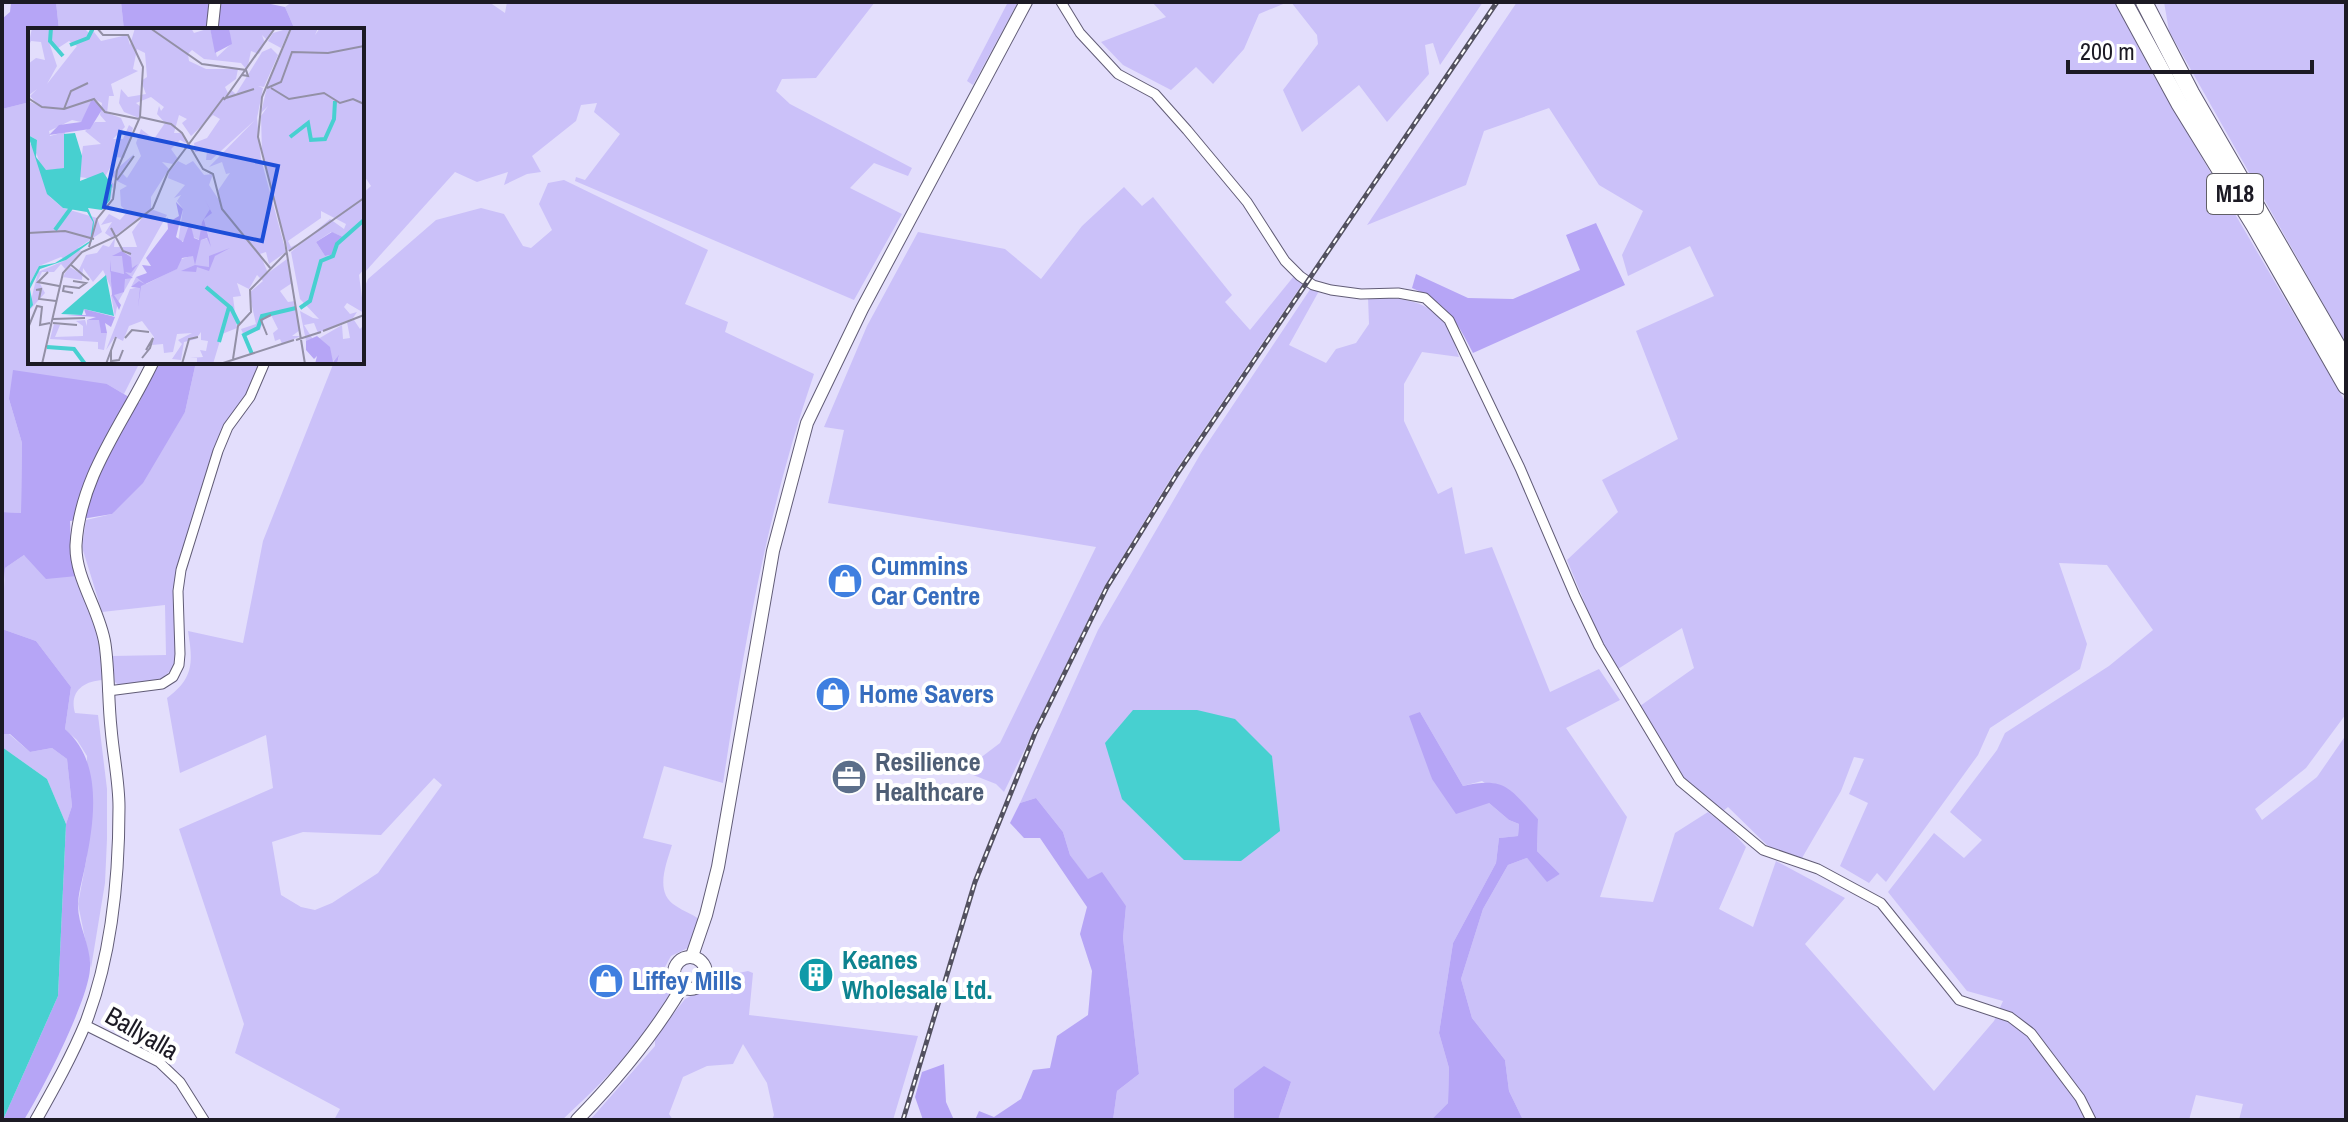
<svg xmlns="http://www.w3.org/2000/svg" width="2348" height="1122" font-family="'Archivo Narrow',sans-serif">
<rect width="100%" height="100%" fill="#e3defc"/>
<g fill="#cbc1f9" fill-rule="evenodd">
<path d="M56 2H121L124 30H59Z"/>
<path d="M292 2H489L505 13 507 2H875L816 78 782 79 776 91 790 104 912 168 908 176 874 163 850 188 902 214 854 300 575 181 576 177 585 180 620 134 594 112 597 103 581 105 576 121 532 156 541 172 527 174 504 185 508 172 477 182 455 172 365 272 362 266V194L371 186 362 173V30H295L285 7Z"/>
<path d="M1008 2H1018L973 85 967 81Z"/>
<path d="M1152 2H1288L1259 14 1244 49 1213 84 1196 67 1171 90 1123 65 1101 42 1166 17Z"/>
<path d="M1291 2H1483L1440 65 1433 43 1425 45 1429 74 1387 122 1359 85 1302 132 1283 90 1318 44 1317 35Z"/>
<path d="M1517 2H2115L2151 71 2346 403V714L2306 768 2255 809 2262 820 2317 777 2346 735V1120H2239L2243 1104 2196 1095 2189 1120H1523L1509 1091 1505 1060 1472 1018 1461 979 1483 909 1508 865 1527 858 1547 881 1560 874 1537 851 1538 819 1482 781 1463 786 1420 712 1432 779 1489 803 1509 820 1519 824 1518 836 1499 838 1496 863 1453 943 1439 1033 1449 1068 1448 1103 1431 1120H1278L1291 1082 1234 1089V1120H1113L1117 1091 1139 1074 1123 938 1126 906 1088 880 1070 855 1063 832 1036 798 1020 803 1098 630 1201 453 1311 288 1319 291 1289 345 1326 363 1336 349 1356 343 1369 324 1368 297C1396 298 1425 298 1444 322 1452 330 1455 346 1459 357L1422 352 1404 384V421L1438 494 1452 487 1465 554 1492 547 1550 692 1599 669 1620 700 1566 728 1627 817 1600 897 1653 902 1675 833 1708 812 1730 829 1746 847 1719 909 1753 927 1776 861 1845 898 1805 944 1934 1091 1994 1021 2003 1001 1967 991 1888 892 1934 833 1964 858 1982 840 1950 812 1997 750 2005 733 2109 666 2153 630 2107 565 2059 563 2087 644 2080 669 1990 728 1978 755 1886 882 1877 873 1869 883 1840 866 1868 803 1849 794 1864 759 1854 757 1841 791 1802 858 1769 847 1728 807 1722 812 1682 778 1640 706 1694 668 1682 628 1618 669 1598 635 1567 560 1618 512 1602 480 1678 439 1636 331 1714 296 1690 246 1628 276 1622 255 1643 211 1599 185 1549 108 1484 131 1466 185 1367 225Z"/>
<path d="M2164 2H2346V344L2169 31Z"/>
<path d="M30 102V362H140L124 394 107 384 9 399 22 443 21 513 2 512V109Z"/>
<path d="M564 180 708 250 685 304 728 322 725 332 814 374C768 507 744 645 723 783L664 766 643 838 672 845C666 865 654 893 676 906 683 911 692 914 699 919L690 947 671 956 665 967C669 974 673 982 672 991 668 1020 586 1098 562 1120H334L340 1109 235 1053 244 1024 179 829 273 788 266 735 180 773 167 698C194 678 193 662 188 631L243 643 263 541 334 362H362V293L368 279 436 220 481 208 504 214 523 246 531 248 552 230 539 204 548 183ZM434 778 442 785 378 873 332 903 315 910 301 907 281 895 272 842 303 832 381 835Z"/>
<path d="M1124 187 1142 206 1153 197 1232 295 1225 302 1250 330 1294 276 1303 283 1174 473 1103 589 1004 792 996 784 963 771 1000 743 1096 547 828 503 844 430 824 427 867 326 918 232 1005 249 1041 279 1082 226Z"/>
<path d="M196 362H260L246 396 230 416 219 439 177 570 175 666 161 680 121 687 115 682 112 656 166 655 165 605 102 612 82 547 86 520 112 514 185 412Z"/>
<path d="M24 555 77 576 97 625 103 680C83 681 69 692 75 713L98 715 107 789V839L105 883 91 968 78 904 87 856V756L77 740 65 729 71 687 36 641 2 629 5 568Z"/>
<path d="M2 734H9L30 752 52 748 67 759 72 806 66 824 47 779 2 747Z"/>
<path d="M748 971 753 973 749 1015 918 1036 893 1120H772L774 1115 767 1083 743 1044 733 1064 707 1066 683 1077 669 1114 673 1120H590L655 1046V1037L685 999 700 991 714 978Z"/>
</g>
<g fill="#b6a5f6">
<path d="M11 2H56L59 30H30V102L2 109V19L10 12Z"/>
<path d="M121 2H261L285 7 295 30H124Z"/>
<path d="M1596 223 1625 285 1473 353C1456 320 1447 303 1412 288L1416 274 1468 298 1513 299 1580 270 1566 235Z"/>
<path d="M158 362H196L185 412 143 483 112 514 70 521 71 552 77 576 46 579 24 555 5 568 2 605V512L21 513 22 443 9 399 13 370 107 384 139 403Z"/>
<path d="M2 629 36 641 71 687 65 729C102 761 95 817 86 861 84 874 79 889 78 903 77 925 92 947 90 969 88 1001 42 1091 24 1120H3L58 996 66 824 72 806 67 759 52 748 30 752 10 734H2Z"/>
<path d="M1420 712 1463 786C1506 776 1510 789 1538 819L1537 851 1560 874 1547 882 1527 858 1508 865 1483 909 1461 979 1472 1018 1505 1060 1509 1091 1523 1120H1431L1448 1103 1449 1068 1439 1033 1453 943 1496 863 1499 838 1518 836 1519 824 1509 820 1489 803 1456 814 1432 779 1409 716Z"/>
<path d="M1036 798 1063 832 1070 855 1088 879 1102 872 1126 906 1123 938 1139 1074 1117 1091 1113 1120H975L979 1111 994 1117 1021 1099 1033 1070 1050 1068 1057 1036 1088 1015 1092 971 1080 934 1087 907 1040 838H1024L1010 823 1020 803Z"/>
<path d="M944 1064 946 1102 954 1120H923L915 1097 922 1072Z"/>
<path d="M1264 1066 1291 1082 1278 1120H1234V1089Z"/>
</g>
<g fill="#47d0d0">
<path d="M1133 710H1197L1235 719 1272 756 1280 831 1241 861 1184 860 1122 799 1105 743Z"/>
<path d="M2 747 47 779 66 824 58 996 3 1120Z"/>
</g>
<g fill="none" stroke-linecap="round" stroke-linejoin="round">
<defs>
<g id="minor">
<path d="M1061 2 1080 33 1118 74 1155 94 1187 130 1247 202 1285 261 1300 276 1313 285 1331 290 1361 294 1398 293 1425 298 1449 320 1520 468 1575 596 1599 646 1680 781 1763 850 1818 869 1881 903 1959 1000 2010 1017 2031 1033 2080 1098 2091 1120"/>
<path d="M108 691 162 684 173 677 179 665 180 654 178 591 181 570 218 451 228 427 250 397 265 362"/>
<path d="M85 1025 159 1062 180 1082 204 1120"/>
</g>
<g id="tertiary">
<path d="M212 30 215 2"/>
<path d="M36 1120C54 1088 72 1056 86 1022 112 955 119 879 119 807 119 781 113 754 111 728 108 700 109 671 105 644 100 610 75 579 76 545 80 475 124 423 153 362"/>
</g>
<g id="secondary">
<path d="M692 956 706 915 718 867 773 551 807 423 862 309 1026 2"/>
<circle cx="690" cy="973" r="16"/>
<path d="M577 1120C617 1079 653 1036 682 987"/>
</g>
<g id="motorway">
<path d="M2124 2 2179 103 2254 225 2346 386"/>
<path d="M2144 2 2191 93 2346 361"/>
</g>
</defs>
<use href="#minor" stroke="#615c76" stroke-width="11"/>
<use href="#tertiary" stroke="#615c76" stroke-width="13"/>
<use href="#secondary" stroke="#615c76" stroke-width="14"/>
<use href="#motorway" stroke="#615c76" stroke-width="18"/>
<use href="#minor" stroke="#fff" stroke-width="9"/>
<use href="#tertiary" stroke="#fff" stroke-width="11"/>
<use href="#secondary" stroke="#fff" stroke-width="12"/>
<use href="#motorway" stroke="#fff" stroke-width="16"/>
<defs>
<path id="rail" d="M903 1120 975 882 1035 733 1107 587 1177 474 1497 2"/>
</defs>
<use href="#rail" stroke="#535160" stroke-width="5"/>
<use href="#rail" stroke="#fff" stroke-width="2" stroke-dasharray="6" stroke-linecap="butt"/>
</g>
<defs>
<symbol id="shop-disc" viewBox="-11 -11 22 22"><circle r="9.5" fill="#3f7fe0" stroke="#fff"/><path d="M-5-2.5h2.3a2.7 3.5 0 0 1 5.4 0H5L5.5 6h-11ZM-1.5-2.5h3a1.5 2.3 0 0 0-3 0Z" fill="#fff"/></symbol>
<symbol id="office-disc" viewBox="-11 -11 22 22"><circle r="9.5" fill="#5c6f8a" stroke="#fff"/><path d="M-6-3h4V-5.5h4V-3h4V5H-6ZM-1-4.5V-3h2v-1.5ZM-6 0V1H6V0Z" fill="#fff"/></symbol>
<symbol id="building-disc" viewBox="-11 -11 22 22"><circle r="9.5" fill="#0f9aa8" stroke="#fff"/><path d="M-4-6H4V6H1V3H-1V6H-4ZM-2.5-4.3h1.7v1.8h-1.7ZM.8-4.3h1.7v1.8H.8ZM-2.5-1h1.7V.8h-1.7ZM.8-1h1.7V.8H.8Z" fill="#fff"/></symbol>
</defs>
<g fill-rule="evenodd">
<use href="#shop-disc" x="825" y="561" width="40" height="40"/>
<use href="#shop-disc" x="813" y="674" width="40" height="40"/>
<use href="#office-disc" x="829" y="757" width="40" height="40"/>
<use href="#building-disc" x="796" y="955" width="40" height="40"/>
<use href="#shop-disc" x="586" y="961" width="40" height="40"/>
</g>
<g text-anchor="middle" stroke-width="8" stroke-linejoin="round" paint-order="stroke">
<rect fill="#fff" stroke="#605f66" stroke-width="2" x="2207" y="174" width="56" height="40" rx="6"/>
<g font-size="24" font-weight="bold" fill="#1c1a24">
<text x="2235" y="202">M18</text>
</g>
<g font-size="26" font-weight="bold" fill="#366cbe" stroke="#fff" text-anchor="start">
<text x="871" y="575">Cummins<tspan x="871" dy="30">Car Centre</tspan></text>
<text x="859" y="703">Home Savers</text>
<text x="632" y="990">Liffey Mills</text>
</g>
<g font-size="26" font-weight="bold" fill="#4e5e75" stroke="#fff" text-anchor="start">
<text x="875" y="771">Resilience<tspan x="875" dy="30">Healthcare</tspan></text>
</g>
<g font-size="26" font-weight="bold" fill="#0d838f" stroke="#fff" text-anchor="start">
<text x="842" y="969">Keanes<tspan x="842" dy="30">Wholesale Ltd.</tspan></text>
</g>
<g font-size="26" fill="#1c1a24" stroke="#fff">
<text transform="translate(142 1033) rotate(30)" y="9">Ballyalla</text>
</g>
</g>
<g transform="translate(28 28)">
<rect width="336" height="336" fill="#e3defc"/>
<path d="M4 0H56L61 5 63 0 73 13 99 7 102 17 107 0H163L166 5 182 0 189 29 203 16 201 0H246L239 12 234 7 237 15 231 26 223 23 219 42 213 35 176 31 164 22 160 26 161 33 178 41H210L208 51 197 59 201 67 203 62 208 66 234 24 243 20 250 27 253 20 240 13 245 5 262 0 236 59 230 58 235 60 229 90 233 131 258 224 241 236 238 224 232 226 240 245 259 231 264 255 252 263 260 274 267 273 272 302 264 308H273L254 316 252 311 247 313 245 305 250 301 243 287 237 288 232 302 217 305 222 320 213 301 228 296 221 265 235 253 229 247 221 261 209 255 213 268 205 269 209 300 194 306 185 336H169V330H162L175 329 172 322 178 323 180 313 173 312V304L168 311 156 314 153 332 144 331 154 316 150 312 164 305 149 306 145 324 136 325 135 316 124 317 126 309 114 293 101 298 95 313 87 309 78 322 102 261 112 259V264V254L103 259 108 249 117 251 118 256 148 241 151 232 168 226 173 212 181 210 176 191 172 212 165 209 162 194 158 212 150 214 155 181 149 173 153 167 146 170 157 157 140 150 141 144 150 133 158 137 165 133 176 147 185 146 181 157 191 172 189 164 202 145 198 146 194 134 181 139 227 92 183 132H178L179 123 167 124 166 115 179 110 192 91 185 87 163 108 154 95 159 91 151 87 146 105H154L161 117 156 124 161 117 152 112 143 121 150 131 145 136 134 134 141 141 123 169V181L139 187 90 274 87 289 83 267 96 263V231L103 229 95 222 96 246 82 244 84 262 75 242 65 254 55 240 54 252 35 249 30 268 33 254 37 245 42 239 50 244 58 227 69 225 75 217 81 219 87 210 86 219H109L104 204 117 186 84 210 77 205 84 194 73 197 81 186 92 192 99 184 93 178 92 162 99 158 87 152 88 159 84 170 87 151 83 146 106 126 95 146 99 150 113 128 108 115 113 101 126 111 137 95 129 86 131 78 133 83 136 79 123 69 108 75 113 79 111 90 96 84 91 75 93 61 100 69 118 66 113 53 119 49 117 25 109 21 105 41 110 43 83 56 86 68H81L79 85 93 90 97 99 85 111H95L101 97 105 100 96 130 88 129 77 149 86 156 85 160 78 154 75 145 67 151 51 149 55 118 73 116 57 103 67 94H78L72 87 74 75 66 71 53 94 44 92 21 103 22 108 37 104 38 123 36 140 18 143 8 129 9 112 0 107V73L10 77 2 68 9 61 0 68V36L8 30 17 32 13 14 3 13 0 19ZM20 11 27 22 41 13 49 18 19 56 29 38ZM264 0H290L287 7 292 0H336V241L331 247 336 285 319 275 316 279 322 286 329 284 325 290 290 305 286 295 276 297 286 313H278L272 283 285 290 291 291 272 271 263 224 302 191 316 201 318 196 293 183V190L260 213 263 219 269 216 260 223 234 125 233 88 240 78 233 85 239 59ZM303 204 315 209 304 228H297L288 214ZM5 114 22 169 35 180 69 190 74 204 50 220 53 223 38 242 33 236 26 244H14L10 252 17 265 0 284 10 244 38 232 33 229 11 238 0 259V118ZM57 292 59 298V292H72L73 305H79L76 322 70 321V314L22 311 26 296 32 297 27 309 55 308V298L48 293ZM326 292 332 301 336 297V329L332 336H309L311 328 304 334 301 319 290 311 314 297 315 311 322 310 319 294Z" fill="#cbc1f9" fill-rule="evenodd"/>
<path d="M182 0H201L204 16 187 25ZM64 71 75 80 62 101 21 107 31 97 53 94ZM177 172 184 185 176 191 183 219 179 210 173 212 167 237 181 239V228L202 220 187 228 181 243 169 239 168 244 153 243 167 237 165 228 154 230 149 241 113 258 110 279 112 260 103 259 111 253 117 256 108 249 119 245 114 237 123 238 118 230 140 201 139 189 141 194 151 188 148 174 155 181 148 209 155 214 162 194 166 210 171 212 174 194 182 181ZM304 204 315 209 304 227 297 228 288 214ZM94 223 103 229 104 240 110 236 103 245 97 244 105 250 97 251 96 264 86 267 93 277 91 282 84 267 82 240V232L83 243 96 246 94 228H84ZM56 281 87 289 83 299 77 295 79 305H73L71 292H59L68 289 38 287H58ZM289 308 302 319 305 334 311 327 309 336H287L289 328 286 331 278 322V313Z" fill="#b6a5f6"/>
<path d="M47 105 54 128 52 153 75 144 84 157 82 172 74 182 60 180 66 194 64 213 38 232 12 241 2 261 5 277 0 283V259L11 238 27 235 62 213 65 194 59 184 35 180 19 166 0 107 9 112 8 129 18 142 36 140V106ZM78 247 86 288 56 281 54 287 33 286Z" fill="#47d0d0"/>
<path fill="none" stroke="#47d0d0" stroke-width="4" d="M23 0 22 13 35 28M42 17 60 10 65 0M262 109 280 95 283 112 297 111 306 91 307 73M27 202 43 180M178 259 203 280 211 296M272 280 282 273 293 233 305 228 309 216 336 192M191 314 201 279M19 319 46 321 57 336M224 326 216 307 230 300 234 288 268 280"/>
<path fill="none" stroke="#9390a6" stroke-width="2" d="M122 0 174 36 218 42 220 48 214 47M263 0 234 69 230 109 257 214 277 336M239 60 253 54 264 24 300 25 336 18M243 60 261 71 296 65 312 75 325 71 336 76M0 70 14 79 36 81 66 71 77 84 111 91M198 70 226 61M196 72 247 0M36 81 43 63 60 55M112 89 143 96 154 105 175 141 185 146 194 181 243 241M89 152 106 128M83 200 95 223 103 226M0 205 37 203 66 211M61 219 69 191 85 171 89 142 112 89 115 39 100 7H75L69 0M261 223 336 170M42 236 61 252M20 244 10 254 31 258M45 253 58 255 51 260 36 258 35 263 45 265M8 262 13 261 11 271 28 273M25 291 57 290M25 295 49 297M0 300 9 278 14 279 12 297 22 295M295 303 336 287M239 307 233 292 243 287M97 310 104 302 121 304M268 312 293 304M83 322V333L91 332 95 322M114 330 122 320 125 310 118 322M205 331 210 298 223 284 222 262 258 225M14 336 35 245 54 224 89 208 125 180 140 144 196 69M78 336 88 309M154 336 161 311 170 309M192 336 266 312"/>
<path fill="#1d4ed8" fill-opacity="0.15" stroke="#1d4ed8" stroke-width="4" d="M92 104 250 138 234 213 76 179Z"/>
<rect width="336" height="336" fill="none" stroke="#1c1a24" stroke-width="4"/>
</g>
<rect width="2348" height="1122" fill="none" stroke="#1c1a24" stroke-width="8"/>
<path d="M2068 60v12h244v-12" fill="none" stroke="#1c1a24" stroke-width="4"/>
<text x="2080" y="60" font-size="24" fill="#1c1a24" stroke="#ffffff" stroke-width="6" paint-order="stroke">200 m</text>
</svg>
